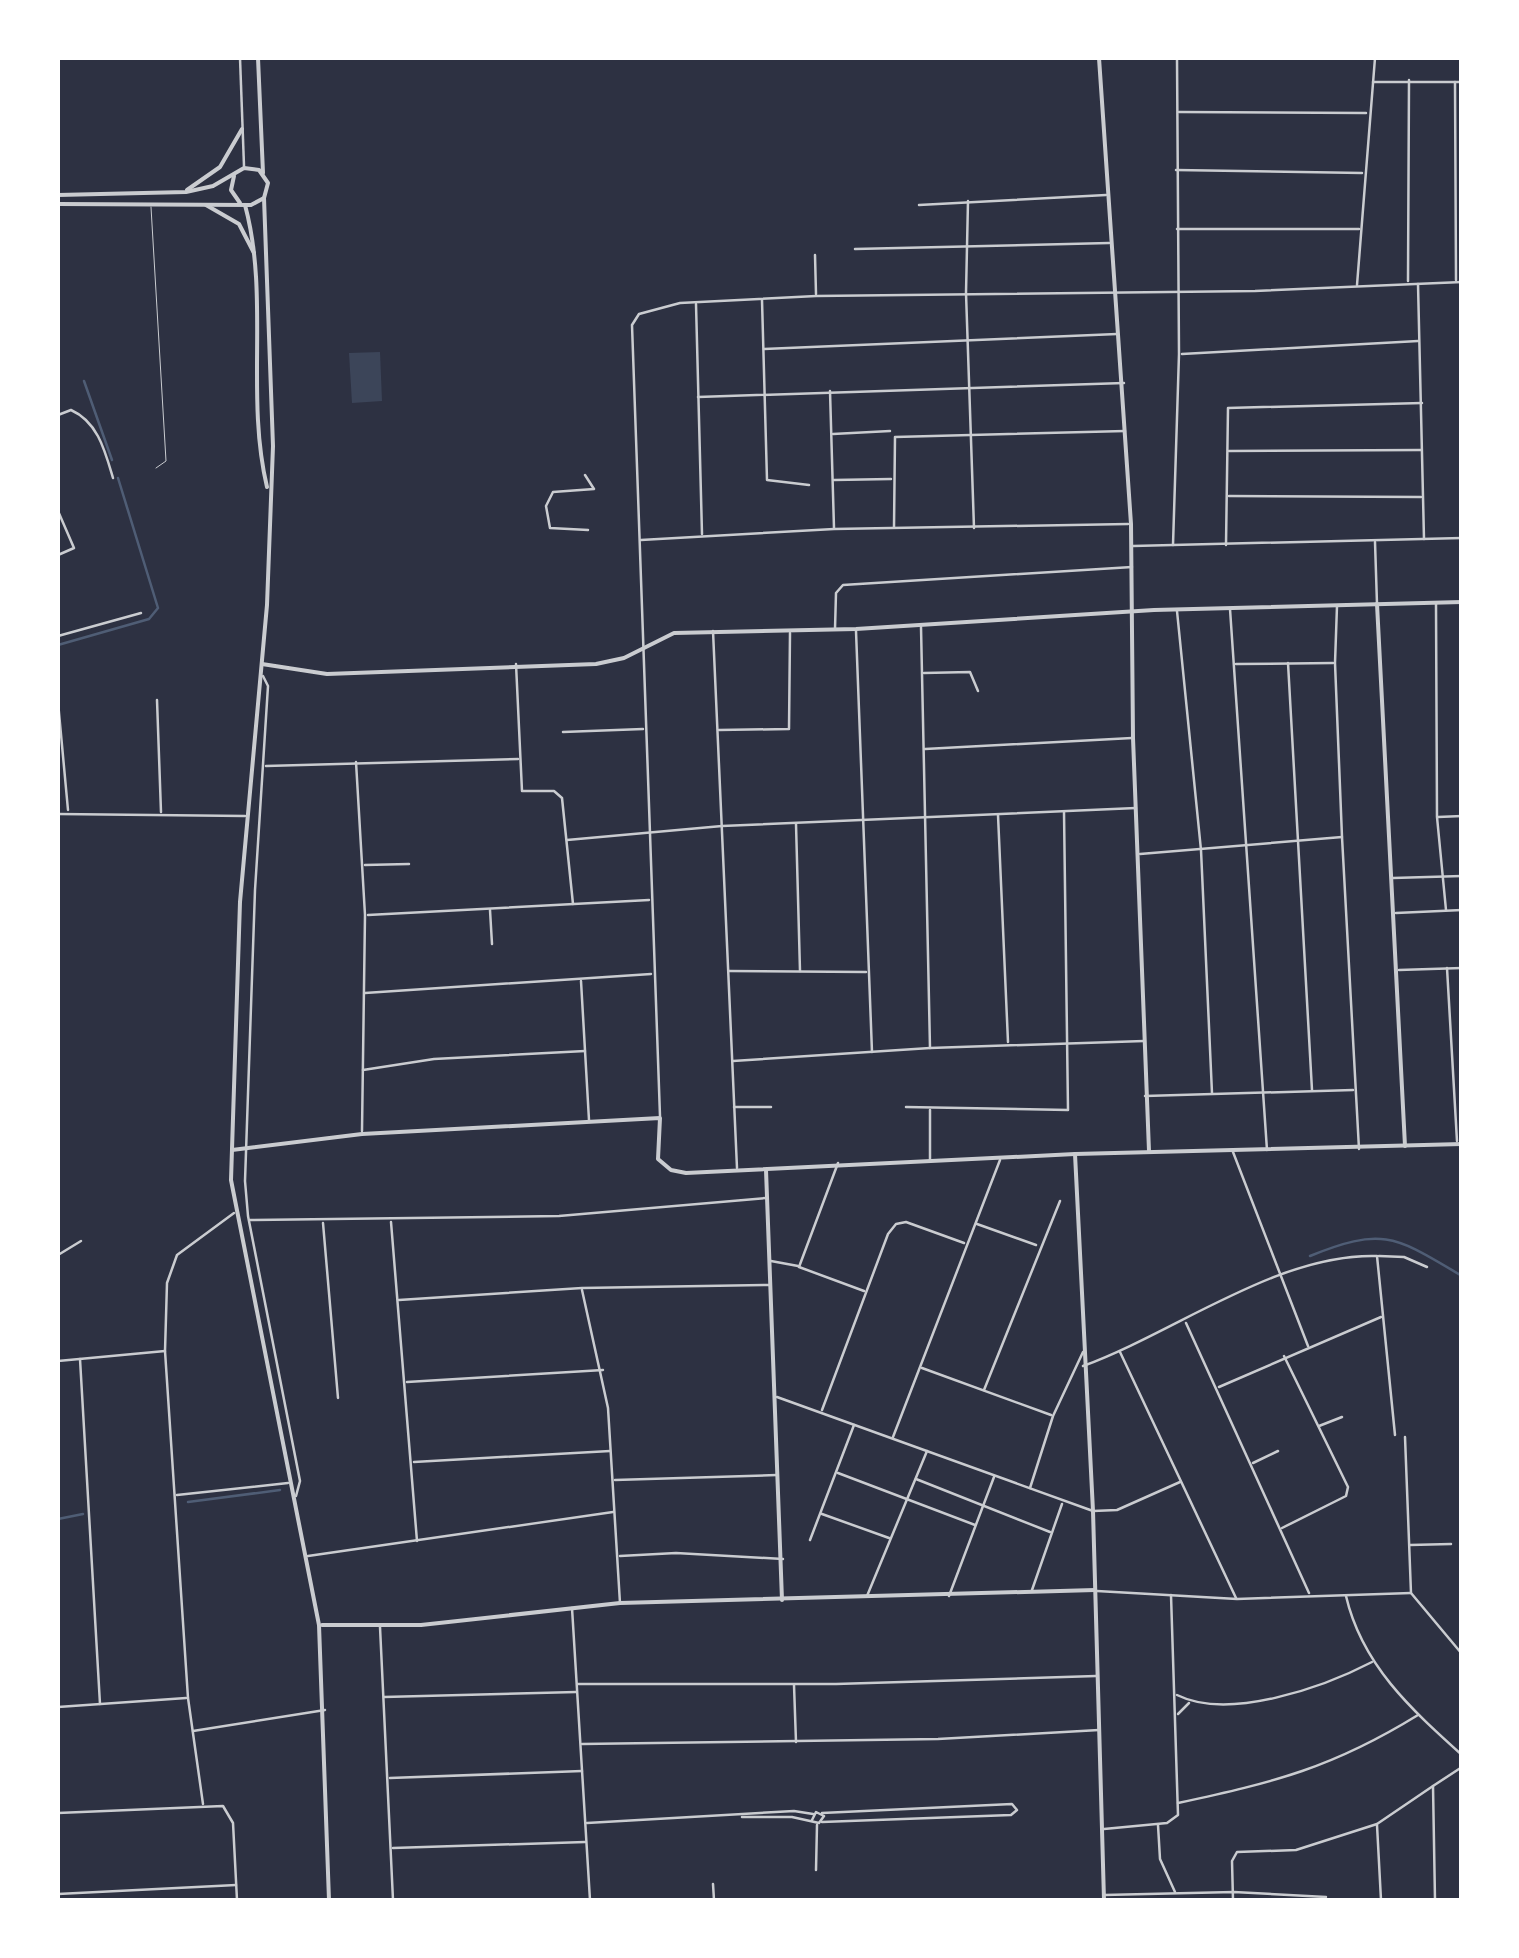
<svg xmlns="http://www.w3.org/2000/svg" width="1519" height="1958" font-family="Barlow,sans-serif">
<rect width="100%" height="100%" fill="#2d3142"/>
<path fill="#3c4559" d="M380 352 382 401 352 403 349 353Z"/>
<g fill="none" stroke-linecap="round" stroke-linejoin="round">
<g stroke="#4f5d75" stroke-width="2.5">
<path d="M84 381 112 460"/>
<path d="M58 645 149 619 158 608 118 478"/>
<path d="M1310 1256C1384 1226 1396 1237 1462 1276"/>
<path d="M188 1502 280 1490"/>
<path d="M58 1519 83 1514"/>
</g>
<path stroke="#caccd0" stroke-width="1" d="M151 207 166 461 156 468"/>
<g stroke="#caccd0" stroke-width="2.5">
<path d="M240 58 244 166"/>
<path d="M1373 82H1462"/>
<path d="M1455 82 1456 280"/>
<path d="M1179 112 1366 113"/>
<path d="M1176 170 1362 173"/>
<path d="M968 201 966 293 974 528"/>
<path d="M919 205 1106 195"/>
<path d="M1177 229H1359"/>
<path d="M855 249 1109 243"/>
<path d="M815 255 816 294"/>
<path d="M1408 281 1409 80"/>
<path d="M1418 284 1424 539"/>
<path d="M1357 285 1375 58"/>
<path d="M762 300 767 480 809 485"/>
<path d="M696 304 702 534"/>
<path d="M764 349 1117 334"/>
<path d="M1182 354 1418 341"/>
<path d="M830 391 834 528"/>
<path d="M698 397 1124 383"/>
<path d="M58 415 71 410C98 422 105 451 113 478"/>
<path d="M833 434 890 431"/>
<path d="M1229 451 1421 450"/>
<path d="M585 475 594 489 553 492 546 506 550 528 588 530"/>
<path d="M834 480 891 479"/>
<path d="M1229 496 1421 497"/>
<path d="M58 511 74 548 58 555"/>
<path d="M894 527 895 437 1125 431"/>
<path d="M641 540 834 529 1128 524"/>
<path d="M1375 542 1377 604"/>
<path d="M1173 545 1179 354 1177 58"/>
<path d="M1226 545 1228 408 1422 403"/>
<path d="M1133 546 1462 538"/>
<path d="M1436 604 1437 817 1446 910"/>
<path d="M1337 606 1335 663 1342 837 1359 1149"/>
<path d="M1230 609 1267 1150"/>
<path d="M1177 611 1201 850 1212 1093"/>
<path d="M921 627 930 1048"/>
<path d="M835 629 836 593 843 585 1132 567"/>
<path d="M713 631 737 1168"/>
<path d="M856 631 872 1052"/>
<path d="M58 636 141 613"/>
<path d="M1288 663 1312 1090"/>
<path d="M516 664 522 791H554L562 798 573 904"/>
<path d="M1236 664 1333 663"/>
<path d="M924 673 970 672 978 691"/>
<path d="M263 676 268 686 255 890 245 1181 248 1216 300 1481 296 1496"/>
<path d="M157 700 161 812"/>
<path d="M58 702 68 810"/>
<path d="M719 730 789 729 790 633"/>
<path d="M563 732 643 729"/>
<path d="M925 749 1132 738"/>
<path d="M356 762 365 915 362 1131"/>
<path d="M266 766 518 759"/>
<path d="M58 814 245 816"/>
<path d="M998 815 1008 1042"/>
<path d="M1438 817 1462 816"/>
<path d="M796 824 800 971"/>
<path d="M567 840 722 826 1136 808"/>
<path d="M1140 854 1342 837"/>
<path d="M365 865 409 864"/>
<path d="M1393 878 1462 876"/>
<path d="M490 910 492 944"/>
<path d="M1396 913 1462 910"/>
<path d="M368 915 649 900"/>
<path d="M1447 968 1457 1141"/>
<path d="M1399 970 1462 968"/>
<path d="M729 971 866 972"/>
<path d="M581 981 589 1120"/>
<path d="M365 993 651 974"/>
<path d="M733 1061 930 1048 1144 1041"/>
<path d="M363 1070 434 1059 585 1051"/>
<path d="M1145 1096 1353 1090"/>
<path d="M734 1107H771"/>
<path d="M906 1107 1068 1110 1064 812"/>
<path d="M660 1116 632 325 639 314 680 303 816 296 1255 291 1462 282"/>
<path d="M1233 1152 1308 1346"/>
<path d="M930 1160V1110"/>
<path d="M838 1163 799 1267 864 1291"/>
<path d="M250 1220 559 1216 766 1198"/>
<path d="M391 1222 417 1541"/>
<path d="M323 1223 338 1398"/>
<path d="M977 1224 1036 1245"/>
<path d="M58 1255 81 1241"/>
<path d="M1379 1256 1404 1257 1427 1267"/>
<path d="M771 1261 798 1266"/>
<path d="M582 1290 608 1408 620 1603"/>
<path d="M399 1300 582 1288 769 1285"/>
<path d="M1186 1323 1309 1593"/>
<path d="M1120 1352 1236 1598"/>
<path d="M80 1359 100 1704"/>
<path d="M58 1361 165 1351"/>
<path d="M1083 1366C1176 1332 1278 1253 1377 1256L1395 1435"/>
<path d="M922 1368 1051 1415"/>
<path d="M407 1382 603 1370"/>
<path d="M1219 1387 1381 1317"/>
<path d="M984 1390 1060 1201"/>
<path d="M777 1397 1093 1511 1117 1510 1180 1482"/>
<path d="M822 1410 888 1234 896 1224 906 1222 964 1243"/>
<path d="M1319 1426 1342 1417"/>
<path d="M893 1437 1000 1160"/>
<path d="M1405 1437 1411 1593 1462 1654"/>
<path d="M414 1462 610 1451"/>
<path d="M1253 1463 1278 1451"/>
<path d="M838 1473 975 1525"/>
<path d="M916 1479 1050 1532"/>
<path d="M615 1480 777 1475"/>
<path d="M1030 1488 1053 1416 1083 1352"/>
<path d="M177 1495 288 1483"/>
<path d="M822 1514 889 1538"/>
<path d="M1282 1528 1346 1496 1348 1487 1284 1356"/>
<path d="M810 1540 854 1425"/>
<path d="M1410 1545 1451 1544"/>
<path d="M308 1556 613 1512"/>
<path d="M620 1556 676 1553 783 1559"/>
<path d="M1032 1590 1062 1504"/>
<path d="M1097 1591 1237 1599 1411 1593"/>
<path d="M867 1596 927 1451"/>
<path d="M949 1596 994 1477"/>
<path d="M1346 1596C1362 1665 1411 1709 1462 1755"/>
<path d="M572 1608 590 1900"/>
<path d="M380 1627 393 1900"/>
<path d="M578 1684H836L1096 1676"/>
<path d="M794 1685 796 1742"/>
<path d="M1177 1695C1229 1721 1324 1687 1372 1662"/>
<path d="M384 1697 576 1692"/>
<path d="M58 1707 186 1698"/>
<path d="M1178 1714 1189 1703"/>
<path d="M193 1731 325 1710"/>
<path d="M582 1744 938 1739 1099 1730"/>
<path d="M390 1778 582 1771"/>
<path d="M1178 1803C1275 1782 1332 1768 1418 1715"/>
<path d="M203 1804 188 1698 165 1351 167 1283 177 1255 234 1213"/>
<path d="M58 1813 223 1806 233 1823 237 1900"/>
<path d="M822 1813 1012 1804 1017 1810 1011 1815 822 1822"/>
<path d="M742 1817H792L819 1823 824 1816 816 1812 812 1820"/>
<path d="M587 1823 794 1811 813 1814"/>
<path d="M1158 1825 1160 1859 1175 1892"/>
<path d="M1377 1825 1381 1900"/>
<path d="M1104 1829 1167 1823 1178 1815 1171 1595"/>
<path d="M393 1848 585 1842"/>
<path d="M816 1870 817 1825"/>
<path d="M713 1884 714 1900"/>
<path d="M58 1894 236 1885"/>
<path d="M1104 1895 1234 1892 1326 1897"/>
<path d="M1233 1900 1232 1861 1237 1852 1296 1850 1377 1824 1433 1786"/>
<path d="M1435 1900 1433 1786 1462 1767"/>
</g>
<g stroke="#caccd0" stroke-width="4">
<path d="M258 58 263 173"/>
<path d="M1099 58 1131 524 1133 738 1149 1151"/>
<path d="M234 176 231 190 240 203"/>
<path d="M187 190 220 167 242 129"/>
<path d="M58 195 186 192 213 186 244 168 259 170 268 183 264 198 273 446 267 605 240 902 231 1180 319 1625 329 1900"/>
<path d="M58 204 251 205 264 198"/>
<path d="M206 205 239 224 254 253"/>
<path d="M245 205C270 297 245 395 267 487"/>
<path d="M1377 604 1405 1146"/>
<path d="M262 664 327 674 596 664 624 658 674 633 856 629 1154 610 1462 602"/>
<path d="M232 1150 362 1134 660 1118 658 1159 671 1170 686 1173 1075 1154 1462 1144"/>
<path d="M1075 1154 1093 1511 1104 1900"/>
<path d="M766 1170 782 1600"/>
<path d="M322 1625H421L620 1603 1095 1590"/>
</g>
</g>
<rect width="1519" height="1958" fill="none" stroke="#ffffff" stroke-width="120"/>
</svg>
